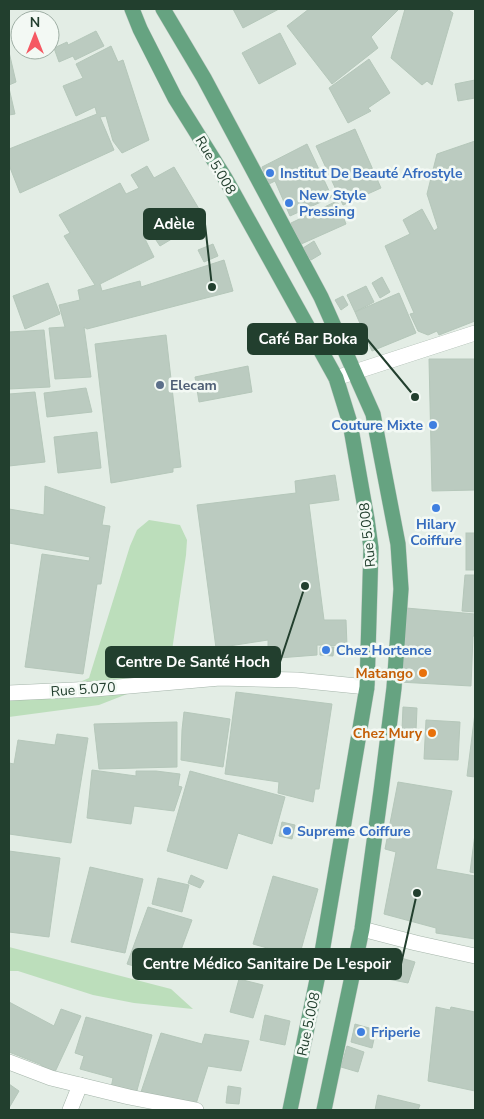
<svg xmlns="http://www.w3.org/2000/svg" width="484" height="1119" font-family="'Nunito Sans',sans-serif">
<rect width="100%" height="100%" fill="#e3ede5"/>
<g fill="#bcdebb">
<path d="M149 520 180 525 187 540 186 555 168 678 99 705 9 717V693L59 691 89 678 130 546 137 530Z"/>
<path d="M9 947 171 989 193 1009 134 1003 93 995 18 971H9Z"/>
</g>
<g fill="#bbcbc0" stroke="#b5c7ba">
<path d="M233 9H279L243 28Z"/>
<path d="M309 9H399L371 37 378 48 332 84 287 26Z"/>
<path d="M405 9H447L453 13 432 85 427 81 422 85 391 58Z"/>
<path d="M96 31 104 46 75 60 73 56 59 62 54 48 67 42 68 45Z"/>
<path d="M280 33 296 64 259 84 242 53Z"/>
<path d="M111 46 118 62 123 60 149 140 122 153 113 141 106 116 100 117 114 150 20 193 9 165V149L97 114 95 107 76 116 63 86 83 78 76 64Z"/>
<path d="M9 52 16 82 9 85Z"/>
<path d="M369 59 390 93 368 108 371 111 348 123 329 88Z"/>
<path d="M475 80V98L458 101 455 84Z"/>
<path d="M9 88 15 114 9 115Z"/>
<path d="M355 129 381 188 343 205 316 146Z"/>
<path d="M475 141V321L439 335 437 331 428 335 418 331 410 314 414 313 385 246 410 234 403 220 422 209 434 231 438 228 427 194 437 154Z"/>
<path d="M307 144 332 197 290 216 275 181 269 184 262 167Z"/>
<path d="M147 166 154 178 174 167 205 219 160 246 152 234 144 237 154 257 100 284 102 291 140 281 141 287 224 260 233 291 87 329 84 327 91 377 55 379 49 328 65 327 59 305 80 300 78 290 95 285 64 236 70 233 59 215 120 183 126 194 139 188 131 175Z"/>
<path d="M337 201 346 224 299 245 291 223Z"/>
<path d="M314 241 321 254 311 260 303 248Z"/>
<path d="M213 244 218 256 204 262 198 250Z"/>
<path d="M382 277 390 292 380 298 372 283Z"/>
<path d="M48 283 60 314 25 329 13 296Z"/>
<path d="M366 286 374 302 355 312 347 295Z"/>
<path d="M399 293 416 333 372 351 355 312Z"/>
<path d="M343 296 348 305 341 310 335 300Z"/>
<path d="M44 330 50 387 9 389V332Z"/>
<path d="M166 335 181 467 173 468V472L111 483 95 344Z"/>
<path d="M429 359H475V490L432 491Z"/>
<path d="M248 366 252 392 199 402 195 377Z"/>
<path d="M86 388 92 412 47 417 44 393Z"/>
<path d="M35 392 45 462 9 466V394Z"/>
<path d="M97 432 101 468 58 473 54 437Z"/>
<path d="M335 475 339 500 309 504 324 620H346L347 646 317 645V655L278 658 277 648H268V640L216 648 197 505 296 493 295 481Z"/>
<path d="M45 486 105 507 102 525 110 526 101 584H97L83 674 25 667 42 554 89 561 90 557 9 543V509L44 515Z"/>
<rect x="466" y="533" width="9" height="37"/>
<path d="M465 575H475V612L462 611Z"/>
<path d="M406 608 475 614V636H473L471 686 399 682Z"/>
<path d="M320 647H334L333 656 320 655Z"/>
<path d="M236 692 332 704 319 789H315L313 802 278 793 279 782 225 774Z"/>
<path d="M403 707 417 708 416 731 402 730Z"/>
<path d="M184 712 230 719 223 767 181 760 182 730Z"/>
<path d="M475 713V777L467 776Z"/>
<path d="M426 720 460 722 458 760 424 759Z"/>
<path d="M177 722V767L99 769 94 724Z"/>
<path d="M57 734 88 738 71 843 9 834V763L14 764 18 740 55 745Z"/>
<path d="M92 770 136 776V771H156L180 774 178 786 182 787 174 811 134 806 131 824 87 818Z"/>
<path d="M190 771 285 797 272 844 238 833 227 869 167 851Z"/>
<path d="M398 782 452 791 436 869 475 876V939L436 933V928L384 914 396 852 385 849Z"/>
<path d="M282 822 295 825 292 839 279 836Z"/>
<path d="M475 834V873L470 872Z"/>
<path d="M9 851 60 858 49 937 9 932Z"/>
<path d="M90 867 143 879 125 953 71 942Z"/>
<path d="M191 875 204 881 200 888 188 883Z"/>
<path d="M273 876 318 889 299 957 253 944Z"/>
<path d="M158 878 189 885 182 912 152 904Z"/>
<path d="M148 907 192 920 171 977 127 964Z"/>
<path d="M394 956 415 962 408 983 388 979Z"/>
<path d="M239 979 263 985 253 1018 230 1012Z"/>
<path d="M9 1002 54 1026 61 1009 81 1016 55 1072 41 1068 42 1065 9 1052Z"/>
<path d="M436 1007 450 1010 451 1007 475 1012V1091L428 1081Z"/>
<path d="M265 1015 290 1021 285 1045 260 1040Z"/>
<path d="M86 1017 152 1035 136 1094 111 1088 113 1078 80 1069 84 1056 75 1053Z"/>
<path d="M355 1024 376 1030 372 1048 351 1042Z"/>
<path d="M161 1033 202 1044 205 1034 249 1041 241 1071 208 1066 195 1107 141 1092Z"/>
<path d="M347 1046 364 1052 358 1072 341 1067Z"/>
<path d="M9 1084 19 1091 9 1108Z"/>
<path d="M228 1086 241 1088 239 1104 226 1103Z"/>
<path d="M378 1095 420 1105 418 1110H375Z"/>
</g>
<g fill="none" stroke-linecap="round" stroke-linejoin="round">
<defs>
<g id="minor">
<path d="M336 378 475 333"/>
<path d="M9 693 95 689 220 678 297 680 367 687"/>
<path d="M362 929 416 943 475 956"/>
<path d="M9 1062 51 1078 129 1097 196 1110"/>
<path d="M70 1110 80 1085"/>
</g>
<g id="major">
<path d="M132 9 140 29 175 98 225 178 336 378 350 423 367 519 371 548 367 687 319 970 290 1110"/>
<path d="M163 9 204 78 321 297 373 414 398 544 401 589 394 688 381 791 362 929 324 1110"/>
</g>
</defs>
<use href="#minor" stroke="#a5b5aa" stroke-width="16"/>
<use href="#major" stroke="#c1c9c4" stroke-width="16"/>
<use href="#minor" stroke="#fff" stroke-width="15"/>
<use href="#major" stroke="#66a381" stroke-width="15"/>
</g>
<g fill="#3f7fe0" stroke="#f3f9f4" stroke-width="2">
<circle cx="270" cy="173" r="5"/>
<circle cx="289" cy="203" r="5"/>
<circle cx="433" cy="425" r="5"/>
<circle cx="436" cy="508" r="5"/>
<circle cx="326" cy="650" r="5"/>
<circle cx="287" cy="831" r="5"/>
<circle cx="361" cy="1032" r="5"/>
</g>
<circle fill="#5c6f8a" stroke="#f3f9f4" stroke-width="2" cx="160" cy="385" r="5"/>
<g fill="#e8710a" stroke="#f3f9f4" stroke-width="2">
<circle cx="423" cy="673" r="5"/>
<circle cx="432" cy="733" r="5"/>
</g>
<g text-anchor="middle" stroke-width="5" stroke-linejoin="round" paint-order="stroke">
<g font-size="14" fill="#223f2e" stroke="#f3f9f4">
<text transform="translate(216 165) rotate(59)" y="5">Rue 5.008</text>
<text transform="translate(367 535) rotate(-96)" y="5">Rue 5.008</text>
<text transform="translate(83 689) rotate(-4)" y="5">Rue 5.070</text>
<text transform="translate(308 1024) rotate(-78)" y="5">Rue 5.008</text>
</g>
<g font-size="14" font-weight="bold" fill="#366cbe" stroke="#f3f9f4" text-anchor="start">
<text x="280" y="178">Institut De Beauté Afrostyle</text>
<text x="299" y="200">New Style<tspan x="299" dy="16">Pressing</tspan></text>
<text x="423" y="430" text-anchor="end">Couture Mixte</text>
<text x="436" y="529" text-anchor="middle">Hilary<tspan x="436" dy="16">Coiffure</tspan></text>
<text x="336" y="655">Chez Hortence</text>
<text x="297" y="836">Supreme Coiffure</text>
<text x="371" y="1037">Friperie</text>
</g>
<g font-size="14" font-weight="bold" fill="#4e5e75" stroke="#f3f9f4" text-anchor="start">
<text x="170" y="390">Elecam</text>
</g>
<g font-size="14" font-weight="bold" fill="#c56008" stroke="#f3f9f4" text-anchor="end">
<text x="413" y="678">Matango</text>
<text x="422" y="738">Chez Mury</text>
</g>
</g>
<path fill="none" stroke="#223f2e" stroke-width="2" d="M212 287L205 224M415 397L367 339M305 586L280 662M417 893L401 964"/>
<g fill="#223f2e" stroke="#f3f9f4" stroke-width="2">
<circle cx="212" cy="287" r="5"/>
<circle cx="415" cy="397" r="5"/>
<circle cx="305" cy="586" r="5"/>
<circle cx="417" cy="893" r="5"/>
</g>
<g fill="#223f2e" stroke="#223f2e" stroke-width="2">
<rect x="144" y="209" width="61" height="30" rx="5"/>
<rect x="248" y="324" width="119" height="30" rx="5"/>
<rect x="106" y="647" width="174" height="30" rx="5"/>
<rect x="133" y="949" width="268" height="30" rx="5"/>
</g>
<g font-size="15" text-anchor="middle" font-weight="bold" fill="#fff">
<text x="174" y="229">Adèle</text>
<text x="308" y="344">Café Bar Boka</text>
<text x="193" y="667">Centre De Santé Hoch</text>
<text x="267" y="969">Centre Médico Sanitaire De L'espoir</text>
</g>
<rect width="484" height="1119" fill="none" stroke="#223f2e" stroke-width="20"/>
<g transform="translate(35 35)"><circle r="24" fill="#f3f9f4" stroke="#9fafa5"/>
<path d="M0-4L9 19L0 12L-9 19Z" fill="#f55963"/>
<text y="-8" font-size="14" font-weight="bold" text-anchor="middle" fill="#223f2e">N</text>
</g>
</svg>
